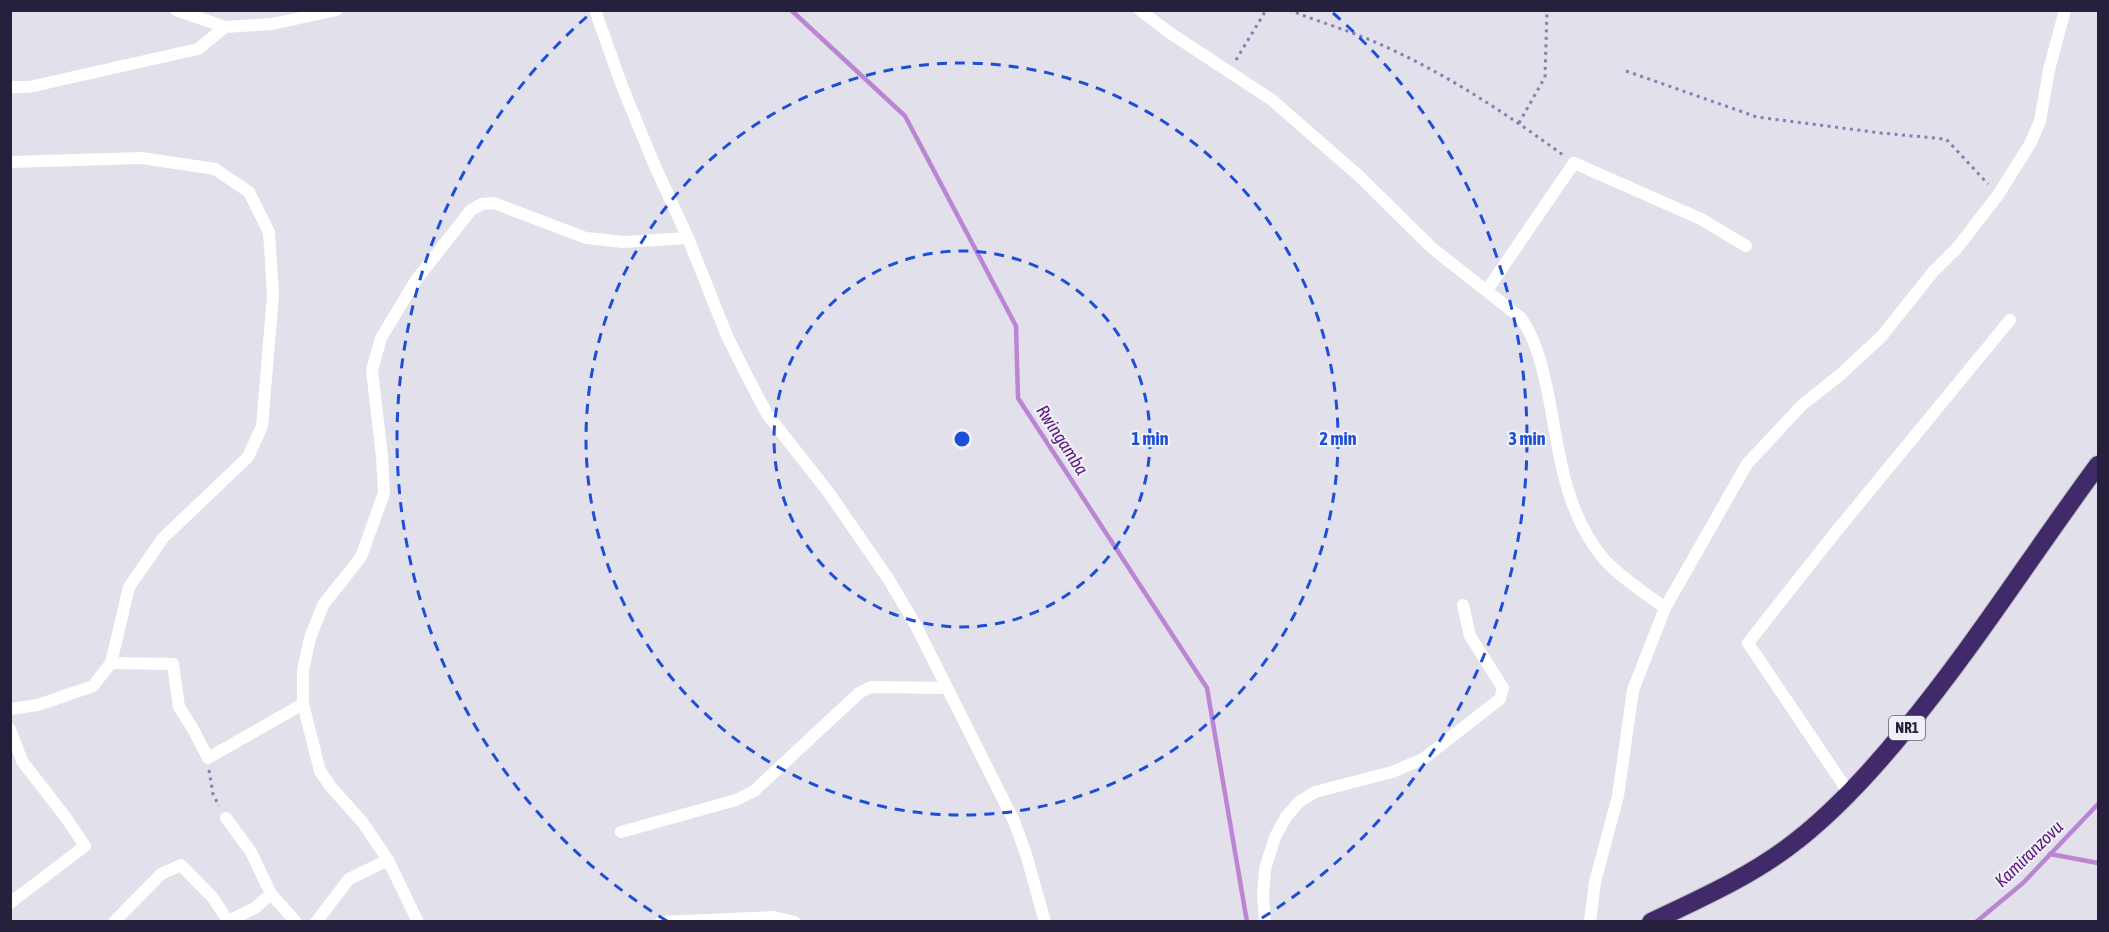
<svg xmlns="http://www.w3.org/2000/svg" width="2109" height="932" font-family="'Asap Condensed',sans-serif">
<rect width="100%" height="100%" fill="#e1e0eb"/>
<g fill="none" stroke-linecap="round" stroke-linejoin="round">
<g stroke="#bc85d3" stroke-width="4.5">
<path d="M791 10 905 116 1016 326 1018 398 1207 688 1247 922"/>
<path d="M2050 854 2098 863"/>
<path d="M1976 922 2023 883 2098 804"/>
</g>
<defs>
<path id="highway" d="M1651 922C1697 900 1745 879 1787 848 1832 815 1870 773 1905 730 1975 645 2033 553 2098 465"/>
</defs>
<use href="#highway" stroke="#bebcc4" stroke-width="20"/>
<g stroke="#8a7eb1" stroke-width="3" stroke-dasharray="3 4.5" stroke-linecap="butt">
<path d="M1289 10C1317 21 1347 30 1375 42 1442 71 1504 112 1563 155"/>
<path d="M1236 60 1266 10"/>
<path d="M1626 71 1757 117 1881 133 1946 139 1988 184"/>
<path d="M1519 123 1545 77 1547 10"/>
<path d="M209 770 213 794 219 806"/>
</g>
<g stroke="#fff" stroke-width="12">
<path d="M176 10 225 27 272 24 337 10"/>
<path d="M595 10 622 86 654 164 688 238 727 336 746 374 767 414 829 493 889 580 915 624 1014 821 1026 854 1045 922"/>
<path d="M1140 10 1170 33 1272 100 1358 175 1432 248 1521 318C1539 344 1545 378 1551 409 1560 462 1568 517 1604 559 1621 578 1645 593 1665 608"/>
<path d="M10 87H29L198 49 225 27"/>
<path d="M10 162 142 158 215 169 249 192 269 232 273 295 262 426 248 457 163 538 129 587 111 663 93 686 38 705 10 709"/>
<path d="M1487 290 1574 163 1701 219 1746 246"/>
<path d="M111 663 173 664 179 707 193 729 208 758 303 704"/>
<path d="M10 729 22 761 64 815 85 846 10 903"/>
<path d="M1849 793 1748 643 1834 534 2010 320"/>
<path d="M226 818 251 852 271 894"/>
<path d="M621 832 736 800 754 791 859 693 871 687 947 688"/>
<path d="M114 922 161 874 181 865 213 898 228 921 255 908 271 894 296 922"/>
<path d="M316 922 349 879 388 860"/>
<path d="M418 922 388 860 363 823 331 787 320 771 303 704V670L310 638 323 605 361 557 384 493 382 456 372 370 381 338 416 280 471 210 482 204 494 203 586 238 623 242 688 238"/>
<path d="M661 922 773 917 795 922"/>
<path d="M1265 922 1263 895 1265 869 1275 837 1286 817 1299 802 1315 792 1392 772 1423 759 1500 699 1503 688 1470 636 1463 605"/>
<path d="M1590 922 1595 882 1618 796 1633 690 1665 608 1747 464 1802 405 1840 375 1881 337 1933 272 1957 248 1998 195 2030 144 2040 121 2049 70 2065 10"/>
</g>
<use href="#highway" stroke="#402a6a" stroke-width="18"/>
</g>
<g fill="none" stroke="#1d4ed8" stroke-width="3" stroke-dasharray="10 8">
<circle cx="962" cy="439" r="188"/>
<circle cx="962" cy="439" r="376"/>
<path d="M667 921A565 565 0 0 1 591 13M1333 13A565 565 0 0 1 1257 921"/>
</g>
<g text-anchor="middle" stroke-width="4.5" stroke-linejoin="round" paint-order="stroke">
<rect fill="#f0f0f8" stroke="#635e74" stroke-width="1.5" x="1889" y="716" width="36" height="24" rx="4.5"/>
<g font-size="15" font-weight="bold" fill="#27203c">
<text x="1907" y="733">NR1</text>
</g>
<g font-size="18" font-style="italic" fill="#5e177b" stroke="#f0f0f8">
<text transform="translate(1062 440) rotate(57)" y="6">Rwingamba</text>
<text transform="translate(2029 854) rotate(-44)" y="6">Kamiranzovu</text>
</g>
</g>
<circle cx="962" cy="439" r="9" fill="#1d4ed8" stroke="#f0f0f8" stroke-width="3"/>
<g font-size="18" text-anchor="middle" font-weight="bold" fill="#1d4ed8" stroke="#f0f0f8" stroke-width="4.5" stroke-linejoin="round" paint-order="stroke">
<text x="1150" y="445">1 min</text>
<text x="1338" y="445">2 min</text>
<text x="1527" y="445">3 min</text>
</g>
<rect width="2109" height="932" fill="none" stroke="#27203c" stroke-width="24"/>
</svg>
